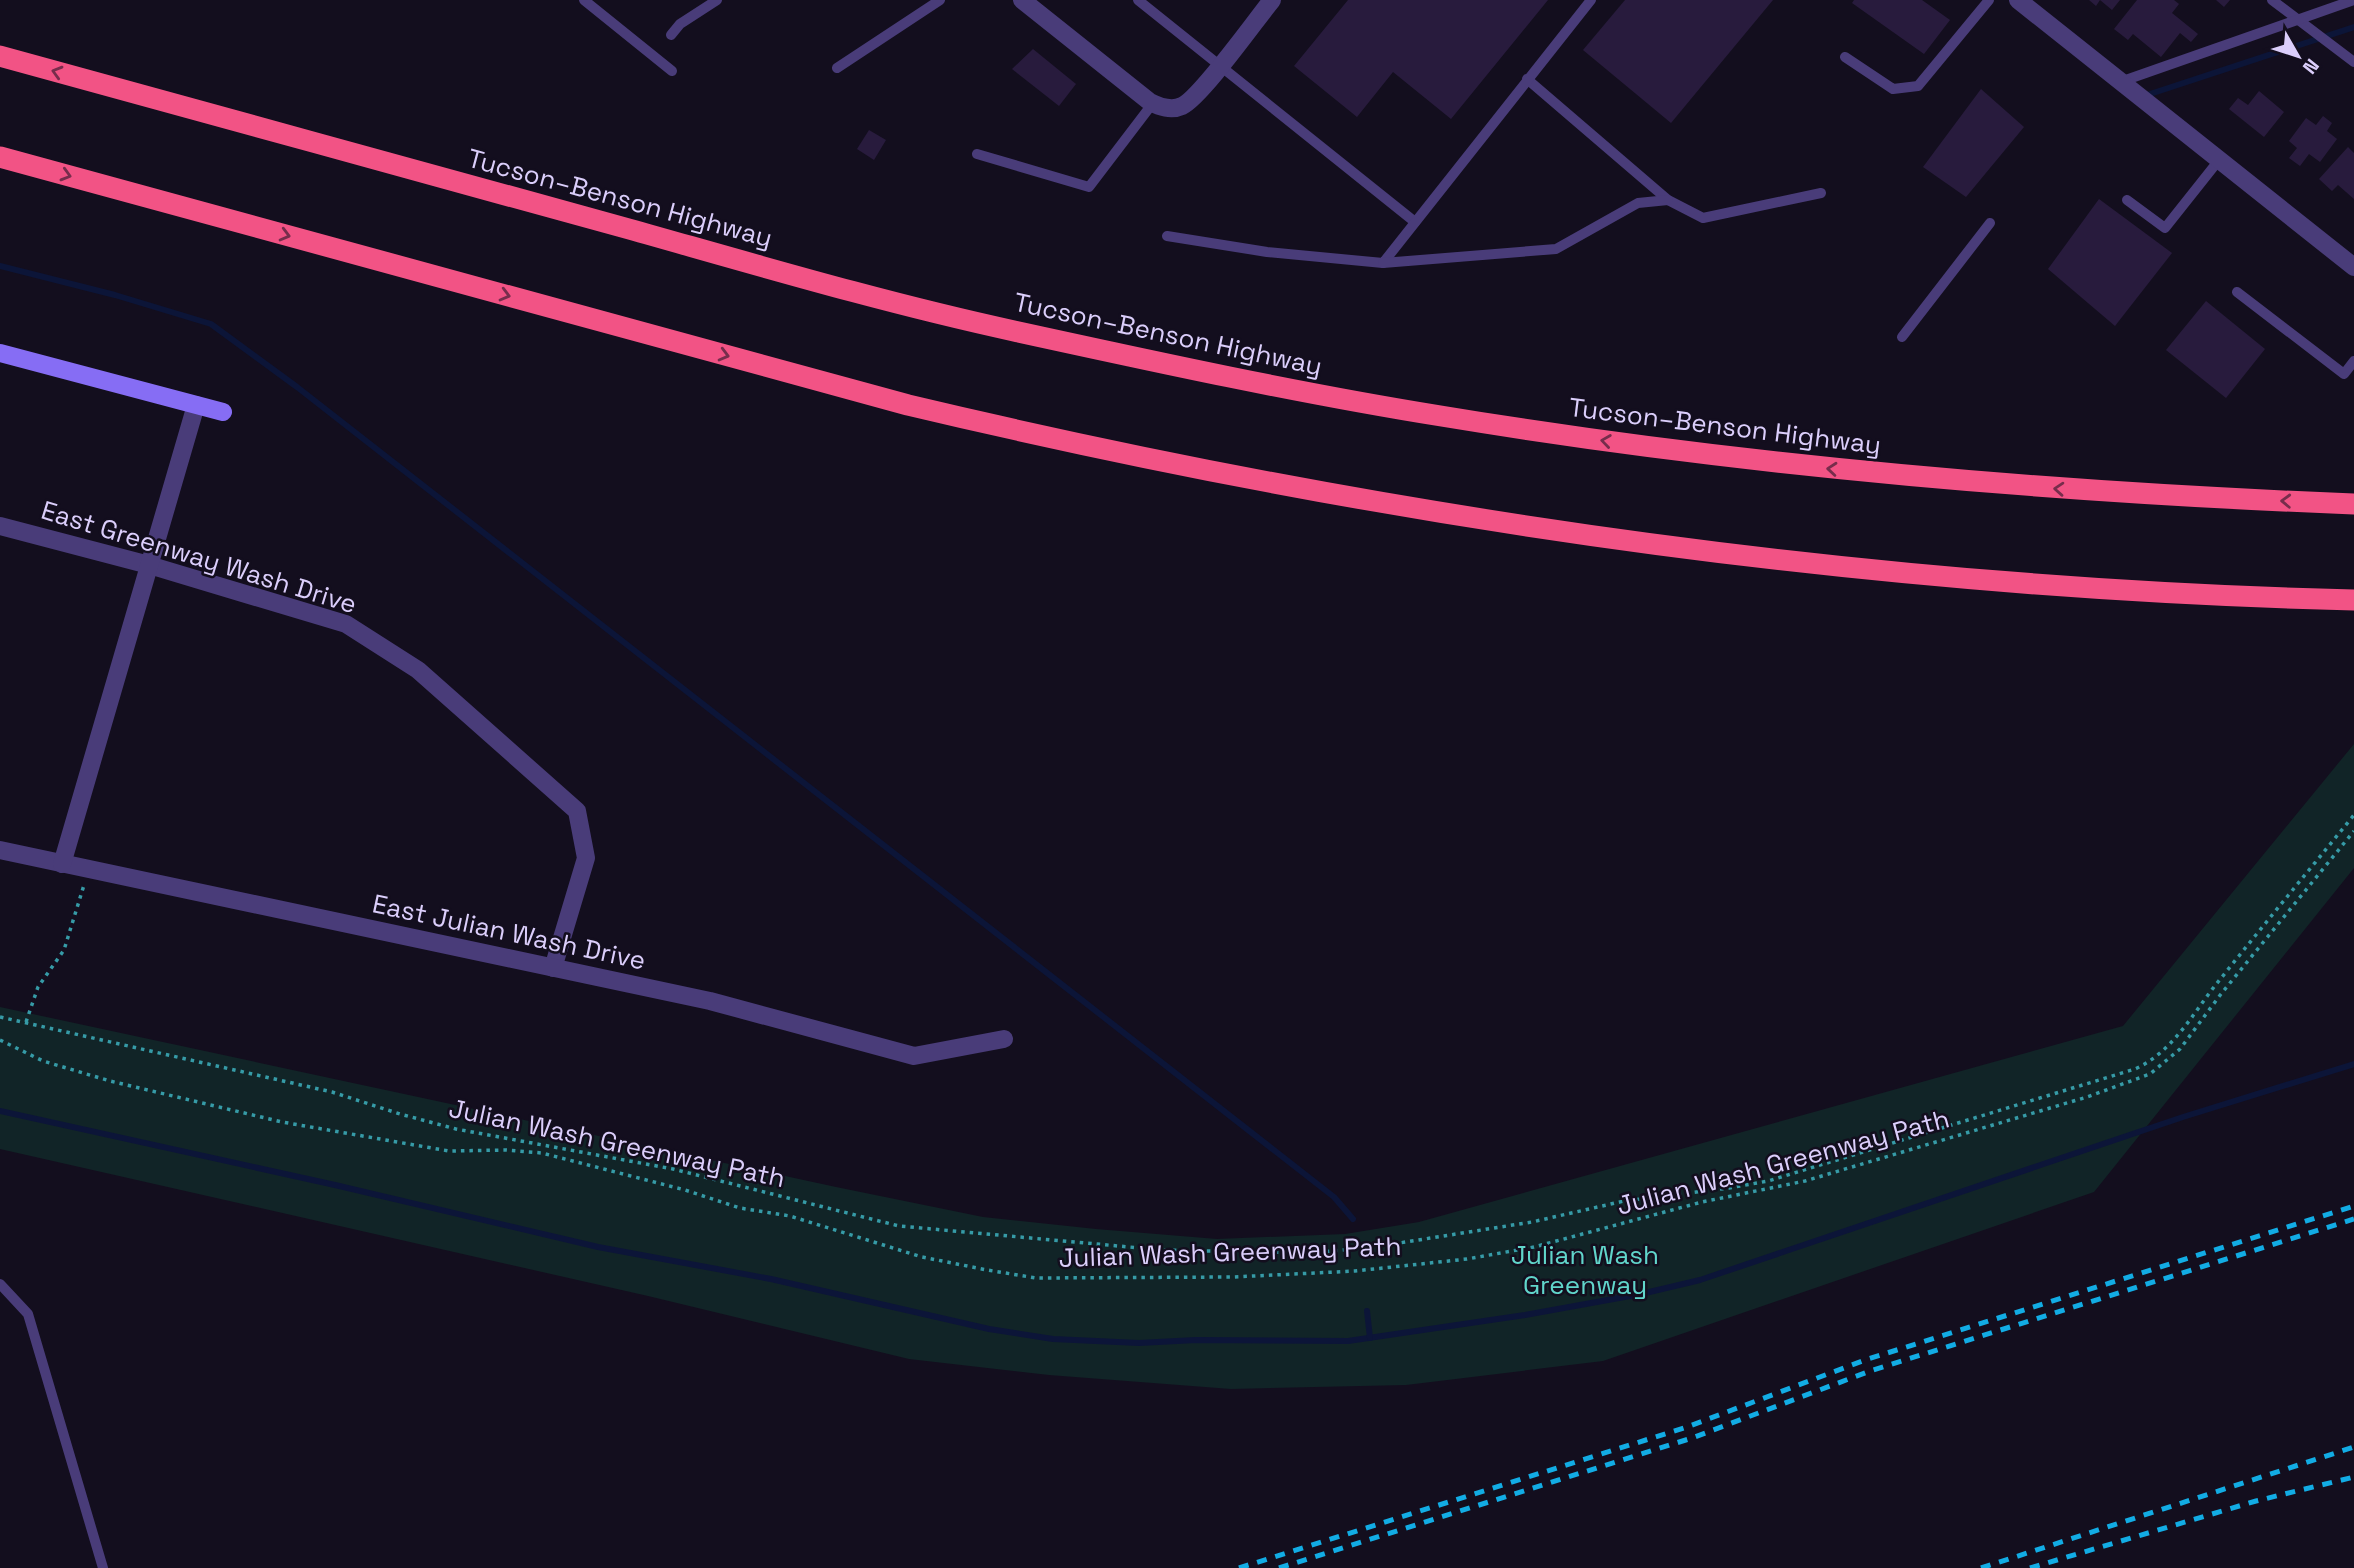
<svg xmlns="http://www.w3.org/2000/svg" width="2354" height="1568" font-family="'Space Grotesk',sans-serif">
<rect width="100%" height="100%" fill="#130e1e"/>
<path fill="#112427" d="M2354 744V868L2094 1192 1603 1361 1406 1385 1231 1389 1049 1375 909 1359 648 1296 0 1149V1007L836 1187 983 1217 1096 1229 1217 1239 1345 1234 1419 1222 2123 1026Z"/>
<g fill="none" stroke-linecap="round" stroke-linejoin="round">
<g stroke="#0c1538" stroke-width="6">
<path d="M2144 96 2354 27"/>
<path d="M0 266 115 295 211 324 297 387 1334 1197 1353 1219"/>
<path d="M0 1111 335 1185 598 1247 771 1279 989 1329 1053 1339 1139 1343 1196 1340 1348 1341 1525 1315 1641 1294 1700 1280 2183 1117 2354 1064"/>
<path d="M1367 1311 1370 1338"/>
</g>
</g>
<g fill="#281b3d">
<path d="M1348 0H1548L1451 119 1393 72 1357 117 1294 66Z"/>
<path d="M1625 0H1773L1671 123 1583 50Z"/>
<path d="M1854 0H1922L1950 20 1924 54 1852 3Z"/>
<path d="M2089 0H2120L2112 10 2100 0 2096 6Z"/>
<path d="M2137 0H2174L2179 4 2172 13 2198 34 2191 42 2180 33 2161 57 2133 34 2128 40 2114 29Z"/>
<path d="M2216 0H2230L2224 7Z"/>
<path d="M1033 49 1076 84 1059 106 1012 69Z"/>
<path d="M1981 89 2024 127 1966 197 1923 167Z"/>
<path d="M2259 91 2284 112 2264 137 2229 109 2238 98 2248 105Z"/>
<path d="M2323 116 2332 123 2327 131 2337 139 2320 162 2309 154 2300 166 2289 158 2297 148 2289 141 2306 118 2316 125Z"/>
<path d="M869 130 886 140 874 160 857 149Z"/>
<path d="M2348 147 2354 153V199L2338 185 2332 191 2319 179Z"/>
<path d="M2099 199 2172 253 2115 326 2048 269Z"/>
<path d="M2206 301 2265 349 2226 398 2166 350Z"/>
</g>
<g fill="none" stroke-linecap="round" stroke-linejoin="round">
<g stroke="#369ba7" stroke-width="3.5" stroke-dasharray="3.5 5" stroke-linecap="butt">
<path d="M0 1017 332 1092 400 1114 456 1129 673 1169 899 1226 1162 1250 1312 1253 1374 1247 1532 1222 1624 1201 1729 1188 1768 1181 2135 1069C2175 1051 2195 1009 2222 977 2266 922 2310 869 2354 815"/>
<path d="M26 1022 38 987 64 950 84 885"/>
<path d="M0 1040 43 1061 110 1081 282 1122 449 1151 506 1150 542 1153 685 1190 740 1208 790 1216 922 1257 987 1270 1036 1278 1233 1277 1355 1271 1467 1259 1534 1247 1702 1202 1805 1181 2087 1097 2150 1074 2180 1049 2221 994 2354 831"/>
</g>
<g stroke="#493c79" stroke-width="10">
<path d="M584 0 672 71"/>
<path d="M1138 0 1415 222"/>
<path d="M2272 0 2354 62"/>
<path d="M671 35 680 24 717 0"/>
<path d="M1845 57 1893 89 1918 86 1989 0"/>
<path d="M837 68 940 0"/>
<path d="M1527 79 1668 200 1703 218 1821 193"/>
<path d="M2120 82 2354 0"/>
<path d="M977 154 1089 187 1153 103"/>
<path d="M2127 200 2165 228 2219 160"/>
<path d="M1167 236 1267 252 1383 263 1591 0"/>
<path d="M1383 263 1556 249 1638 203 1668 200"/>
<path d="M2237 292 2344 374 2354 361"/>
<path d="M1902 337 1990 223"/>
<path d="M0 1284 28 1314 103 1568"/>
</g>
<g stroke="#493c79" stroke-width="18">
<path d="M1022 0 1150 102C1160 107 1171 111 1182 106 1201 97 1255 21 1272 0"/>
<path d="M2018 0 2354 267"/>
<path d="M0 526 149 565 346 624 418 670 577 811 586 858 553 968"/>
<path d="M0 850 710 1001 914 1056 1004 1039"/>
<path d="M62 864 196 405"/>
</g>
<path stroke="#866df4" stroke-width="18" d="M0 353 223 412"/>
<g stroke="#f25385" stroke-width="21">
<path d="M0 56C210 113 419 172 629 229 757 265 885 303 1014 331 1156 362 1298 393 1441 416 1743 466 2048 492 2354 504"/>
<path d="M0 157 908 405C1383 518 1866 588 2354 600"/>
</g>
<g stroke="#12ace4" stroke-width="5" stroke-dasharray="10 9" stroke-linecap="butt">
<path d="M1239 1568 1687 1427 1865 1360 2354 1206"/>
<path d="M1279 1568 1692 1438 1870 1371 2354 1219"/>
<path d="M1981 1568 2354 1447"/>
<path d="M2030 1568 2256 1501 2354 1477"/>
</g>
</g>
<defs><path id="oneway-chevron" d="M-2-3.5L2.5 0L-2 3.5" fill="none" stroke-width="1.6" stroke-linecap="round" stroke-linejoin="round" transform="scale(1.75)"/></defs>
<g stroke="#772d4c">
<use href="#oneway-chevron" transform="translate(57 72) rotate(-164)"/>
<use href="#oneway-chevron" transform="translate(66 175) rotate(16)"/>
<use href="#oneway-chevron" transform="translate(285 235) rotate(15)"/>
<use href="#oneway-chevron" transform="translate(505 295) rotate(15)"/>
<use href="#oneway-chevron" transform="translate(724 355) rotate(15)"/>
<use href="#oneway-chevron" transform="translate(1606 441) rotate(-172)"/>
<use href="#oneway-chevron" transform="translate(1832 469) rotate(-175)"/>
<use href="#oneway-chevron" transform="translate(2059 489) rotate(-176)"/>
<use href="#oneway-chevron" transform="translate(2286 501) rotate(-178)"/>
</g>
<g text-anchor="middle" stroke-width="5" stroke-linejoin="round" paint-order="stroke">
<g font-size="26" fill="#dbcefb" stroke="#130e1e">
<text transform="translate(620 198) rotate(15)" y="9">Tucson–Benson Highway</text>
<text transform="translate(1168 334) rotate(12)" y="9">Tucson–Benson Highway</text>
<text transform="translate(1725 426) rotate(7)" y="9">Tucson–Benson Highway</text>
<text transform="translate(199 557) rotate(17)" y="9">East Greenway Wash Drive</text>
<text transform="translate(509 932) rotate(12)" y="9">East Julian Wash Drive</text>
<text transform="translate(617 1143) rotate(12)" y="9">Julian Wash Greenway Path</text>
<text transform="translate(1783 1162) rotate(-15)" y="9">Julian Wash Greenway Path</text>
<text transform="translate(1230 1252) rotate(-2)" y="9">Julian Wash Greenway Path</text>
</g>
<g font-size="26" fill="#61d5cb" stroke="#130e1e">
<text x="1585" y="1264">Julian Wash<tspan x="1585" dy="30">Greenway</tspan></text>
</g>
</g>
<g transform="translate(2298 56) rotate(129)" stroke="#130e1e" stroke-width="5" paint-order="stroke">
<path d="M0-5L12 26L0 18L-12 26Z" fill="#dbcefb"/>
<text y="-10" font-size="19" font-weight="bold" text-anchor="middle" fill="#dbcefb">N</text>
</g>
</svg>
